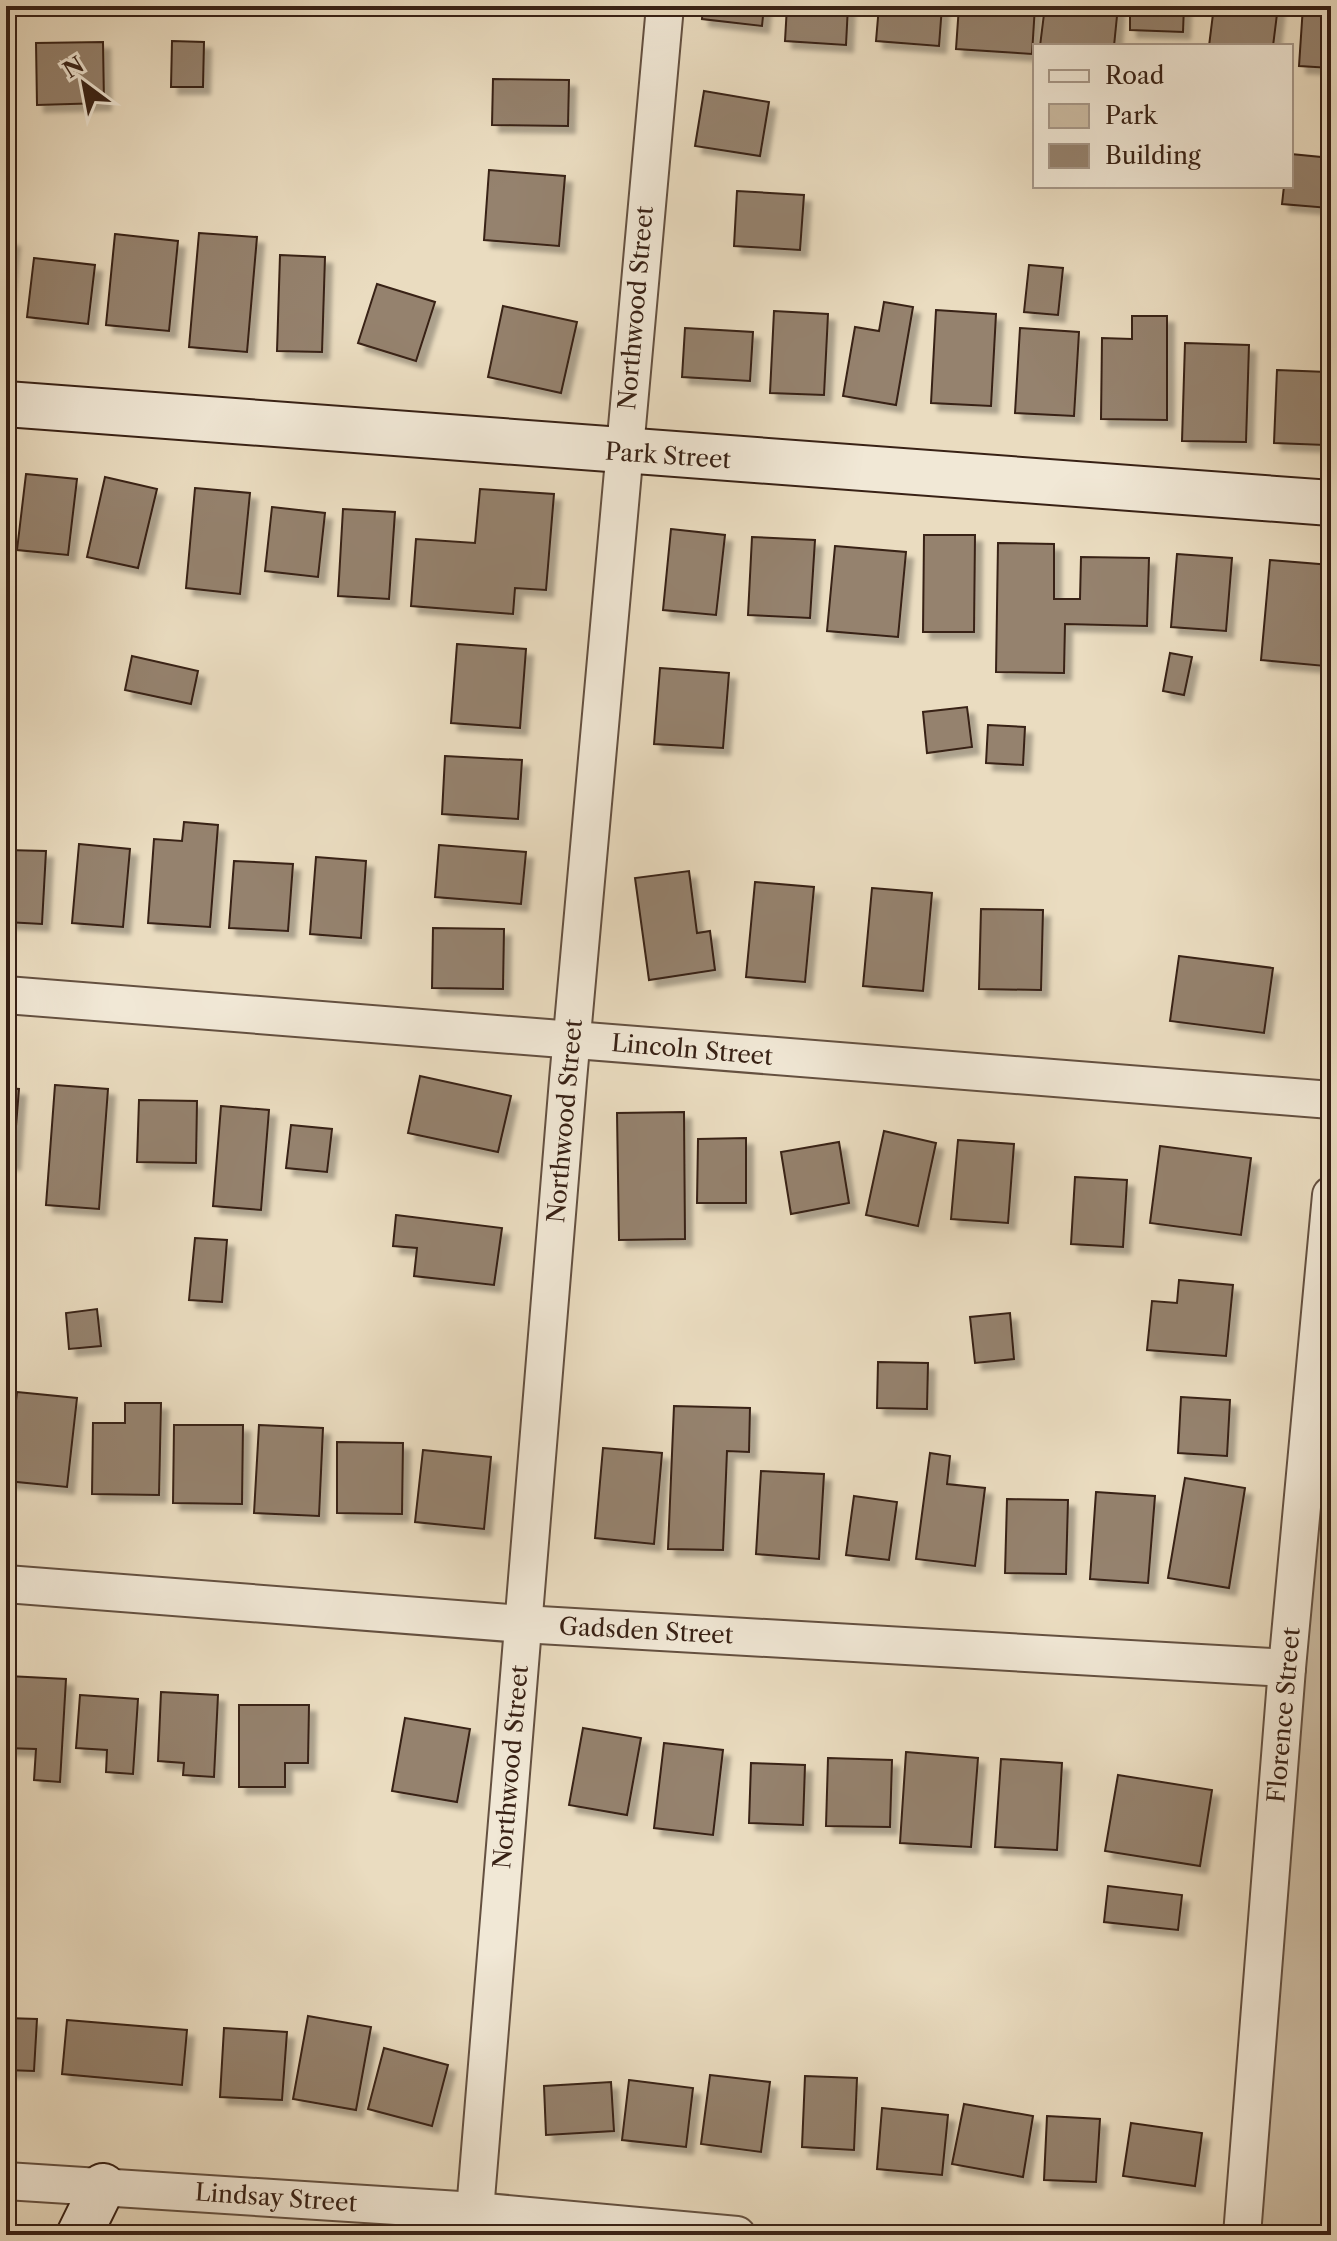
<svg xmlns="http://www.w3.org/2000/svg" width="1337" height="2241" font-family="'Libre Caslon Text',serif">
<defs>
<filter id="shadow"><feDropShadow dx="7" dy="7" stdDeviation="2" flood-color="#0004"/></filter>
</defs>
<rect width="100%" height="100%" fill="#eadcc0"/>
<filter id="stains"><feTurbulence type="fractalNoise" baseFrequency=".0025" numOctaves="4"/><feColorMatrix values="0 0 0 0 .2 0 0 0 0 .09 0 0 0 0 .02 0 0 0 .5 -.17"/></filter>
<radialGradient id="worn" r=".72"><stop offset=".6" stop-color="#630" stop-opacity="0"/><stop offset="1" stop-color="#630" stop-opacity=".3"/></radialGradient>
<path fill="#ccbca3" stroke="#826e5c" stroke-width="2" d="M1331 1195V2235H1242Z"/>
<g fill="#95826e" stroke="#382115" stroke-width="2" filter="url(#shadow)">
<path d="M703 6H764L762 26 702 19Z"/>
<path d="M787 6H848L846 45 785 41Z"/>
<path d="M879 6H942L939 46 876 41Z"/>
<path d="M959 6H1035L1032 54 956 49Z"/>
<path d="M1045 6H1118L1114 46H1040Z"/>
<path d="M1130 6H1184L1183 32 1130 30Z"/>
<path d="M1214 6H1278L1273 46H1209Z"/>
<path d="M1303 6H1331V68L1299 66Z"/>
<path d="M172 41 204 42 203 87H171Z"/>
<path d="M103 42 104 103 37 105 36 43Z"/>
<path d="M493 79 569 80 568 126 492 125Z"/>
<path d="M704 91 769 102 760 156 695 146Z"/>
<path d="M1291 154 1331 158 1329 208 1282 204 1284 186H1291Z"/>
<path d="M489 170 565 176 559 246 484 240Z"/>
<path d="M737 191 804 195 800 250 734 246Z"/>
<path d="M199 233 257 237 247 352 189 347Z"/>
<path d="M115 234 178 241 169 331 106 325Z"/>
<path d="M6 239 13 240 6 303Z"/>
<path d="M280 255 325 257 322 352 277 351Z"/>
<path d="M34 258 95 265 88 324 27 317Z"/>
<path d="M1029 265 1063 268 1058 315 1024 312Z"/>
<path d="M377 284 435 302 416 361 358 343Z"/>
<path d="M884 302 913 307 896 405 843 396 855 327 879 331Z"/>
<path d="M503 306 577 322 561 393 488 377Z"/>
<path d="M936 310 996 314 991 406 931 403Z"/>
<path d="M774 311 828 314 824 395 770 393Z"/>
<path d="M1132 316H1167V420L1101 419 1102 338 1132 339Z"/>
<path d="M685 328 753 332 750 381 682 377Z"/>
<path d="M1020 328 1079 332 1074 416 1015 413Z"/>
<path d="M1185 343 1249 345 1246 442 1182 441Z"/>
<path d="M1277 370 1327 372 1325 445 1274 443Z"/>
<path d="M26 474 77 479 68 555 17 550Z"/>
<path d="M105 477 157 489 138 568 87 557Z"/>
<path d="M195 488 250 493 240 594 186 588Z"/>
<path d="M480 489 554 494 546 590 515 588 513 614 411 606 416 539 475 543Z"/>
<path d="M272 507 325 513 318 577 265 571Z"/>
<path d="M343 509 395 512 389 599 338 596Z"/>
<path d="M671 529 725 535 716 615 663 610Z"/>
<path d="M924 535H975L974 632H923Z"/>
<path d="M752 537 815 540 810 618 748 615Z"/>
<path d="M998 543 1054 544V599H1080L1081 557 1149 558 1147 626 1065 624 1064 673 996 672Z"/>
<path d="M835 546 906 552 898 637 827 631Z"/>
<path d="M1177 554 1232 558 1226 631 1171 627Z"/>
<path d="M1270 560 1331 565 1325 666 1261 660Z"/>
<path d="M457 644 526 649 520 728 451 723Z"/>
<path d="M1170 653 1192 657 1184 695 1163 691Z"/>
<path d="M132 656 198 671 191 704 125 690Z"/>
<path d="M660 668 729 673 723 748 654 744Z"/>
<path d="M967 707 972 747 927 753 923 712Z"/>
<path d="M988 725 1025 727 1023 765 986 763Z"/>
<path d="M445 756 522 760 518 819 442 814Z"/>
<path d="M184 822 218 825 210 927 148 923 154 839 182 841Z"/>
<path d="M79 844 130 849 123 927 72 923Z"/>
<path d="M439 845 526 852 521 904 435 897Z"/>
<path d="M6 850 46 851 42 924 6 922Z"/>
<path d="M316 857 366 861 361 938 310 934Z"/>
<path d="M234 861 293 864 288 931 229 928Z"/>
<path d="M689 871 697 933 710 931 715 970 649 980 635 878Z"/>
<path d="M755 882 814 887 805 982 746 977Z"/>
<path d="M872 888 932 893 923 991 863 986Z"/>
<path d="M981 909 1043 910 1041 990 979 989Z"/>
<path d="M433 928 504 929 503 989 432 988Z"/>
<path d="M1179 956 1273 968 1264 1033 1170 1021Z"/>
<path d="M420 1076 511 1096 498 1152 408 1133Z"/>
<path d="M55 1085 108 1089 99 1209 46 1205Z"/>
<path d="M6 1088 19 1089 13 1163 6 1162Z"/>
<path d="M139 1100 197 1101 196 1163 137 1162Z"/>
<path d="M221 1106 269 1110 261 1210 213 1206Z"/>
<path d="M684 1112 685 1239 619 1240 617 1113Z"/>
<path d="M291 1125 332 1129 327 1172 286 1168Z"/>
<path d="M884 1131 936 1143 918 1226 866 1215Z"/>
<path d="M746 1138V1203H697L698 1139Z"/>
<path d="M958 1140 1014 1144 1008 1223 951 1219Z"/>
<path d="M839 1142 849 1203 791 1214 781 1152Z"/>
<path d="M1160 1146 1251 1158 1241 1235 1150 1223Z"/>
<path d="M1075 1177 1127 1180 1123 1247 1071 1244Z"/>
<path d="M396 1215 502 1228 494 1285 414 1276 417 1248 393 1246Z"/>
<path d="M195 1238 227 1240 222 1302 189 1300Z"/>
<path d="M1179 1280 1233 1285 1226 1356 1147 1350 1152 1301 1177 1303Z"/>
<path d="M97 1309 101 1346 69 1349 66 1313Z"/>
<path d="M1010 1313 1014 1359 975 1363 970 1317Z"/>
<path d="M878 1362 928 1363 927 1409 877 1408Z"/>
<path d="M17 1392 77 1398 67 1487 7 1481Z"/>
<path d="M1181 1397 1230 1400 1227 1456 1178 1453Z"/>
<path d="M125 1403H161L159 1495 92 1494 93 1423H125Z"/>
<path d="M674 1406 750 1408 749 1452 727 1451 723 1550 668 1549Z"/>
<path d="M174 1425H243L242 1504 173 1503Z"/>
<path d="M259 1425 323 1428 319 1516 254 1513Z"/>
<path d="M337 1442 403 1443 402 1514 337 1513Z"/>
<path d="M603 1448 662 1453 654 1544 595 1538Z"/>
<path d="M423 1450 491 1457 484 1529 415 1522Z"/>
<path d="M930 1453 950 1456 947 1484 985 1488 975 1566 916 1559Z"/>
<path d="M761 1471 824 1474 819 1559 756 1554Z"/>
<path d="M1185 1478 1245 1488 1229 1588 1168 1578Z"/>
<path d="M1096 1492 1155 1496 1148 1583 1090 1579Z"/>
<path d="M854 1496 897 1502 889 1560 846 1555Z"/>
<path d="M1007 1499 1068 1500 1066 1574 1005 1573Z"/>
<path d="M8 1676 66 1679 60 1782 34 1780 36 1749 6 1748Z"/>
<path d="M161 1692 218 1695 214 1777 183 1775 184 1763 158 1761Z"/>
<path d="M80 1695 138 1699 133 1774 106 1772 107 1750 76 1748Z"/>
<path d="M239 1705H309L308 1763H285V1787H239Z"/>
<path d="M405 1718 470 1729 457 1802 392 1791Z"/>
<path d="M583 1728 641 1738 627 1815 569 1805Z"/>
<path d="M664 1743 723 1750 713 1835 654 1828Z"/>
<path d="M906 1752 978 1758 971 1847 900 1843Z"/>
<path d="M828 1758 892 1760 890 1827 826 1826Z"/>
<path d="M1001 1759 1062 1763 1057 1850 995 1847Z"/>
<path d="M751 1763 805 1765 803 1825 749 1823Z"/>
<path d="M1118 1775 1212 1790 1200 1866 1105 1851Z"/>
<path d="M1108 1886 1182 1895 1178 1930 1104 1922Z"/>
<path d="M308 2016 371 2027 356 2110 293 2099Z"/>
<path d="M6 2018 37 2019 34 2071 6 2070Z"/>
<path d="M67 2020 187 2030 182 2085 62 2074Z"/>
<path d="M224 2028 287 2032 282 2100 220 2097Z"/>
<path d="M384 2048 448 2065 432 2126 368 2109Z"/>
<path d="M710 2075 770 2082 761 2152 701 2144Z"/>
<path d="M805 2076 857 2078 854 2150 802 2147Z"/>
<path d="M629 2080 693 2088 686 2147 622 2140Z"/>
<path d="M611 2082 614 2131 546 2135 544 2086Z"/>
<path d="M964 2104 1033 2116 1023 2177 952 2164Z"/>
<path d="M882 2108 948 2115 942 2175 877 2169Z"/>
<path d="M1047 2116 1100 2119 1096 2182 1044 2180Z"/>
<path d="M1131 2123 1202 2133 1195 2186 1123 2176Z"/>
</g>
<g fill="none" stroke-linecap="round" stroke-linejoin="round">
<defs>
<g id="street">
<path d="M6 995 1331 1100"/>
<path d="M6 1584 522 1624 1287 1668"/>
<path d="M6 2181 475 2211 737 2235"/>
<path d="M465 2235 475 2211 568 1080 665 6"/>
<path d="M1242 2235 1287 1668 1331 1195"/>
</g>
<g id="secondary">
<path d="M6 404 1331 503"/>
<path d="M79 2235 103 2186"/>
</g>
</defs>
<use href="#street" stroke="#645040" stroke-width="40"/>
<use href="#secondary" stroke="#382115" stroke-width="48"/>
<use href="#street" stroke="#f1e8d6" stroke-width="36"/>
<use href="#secondary" stroke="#f1e8d6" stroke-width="44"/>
</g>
<g text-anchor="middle" stroke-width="6" stroke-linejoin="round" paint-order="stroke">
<g font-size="24" fill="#382115" stroke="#f1e8d6">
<text transform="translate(636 308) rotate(-85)" y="8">Northwood Street</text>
<text transform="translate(668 456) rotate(4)" y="8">Park Street</text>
<text transform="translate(692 1050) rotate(5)" y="8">Lincoln Street</text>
<text transform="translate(565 1121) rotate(-85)" y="8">Northwood Street</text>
<text transform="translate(646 1631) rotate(3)" y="8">Gadsden Street</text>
<text transform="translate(1284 1715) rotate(-85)" y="8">Florence Street</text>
<text transform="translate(511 1767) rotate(-85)" y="8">Northwood Street</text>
<text transform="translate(276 2198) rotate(4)" y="8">Lindsay Street</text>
</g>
</g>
<rect width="1337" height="2241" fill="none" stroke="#eadcc0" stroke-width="32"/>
<rect x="8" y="8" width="1321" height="2225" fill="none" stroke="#382115" stroke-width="4"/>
<rect x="16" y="16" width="1305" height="2209" fill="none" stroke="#382115" stroke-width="2"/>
<rect x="1033" y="44" width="260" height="144" fill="#f1e8d6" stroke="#a79889" stroke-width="2"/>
<rect x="1049" y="70" width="40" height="12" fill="#f1e8d6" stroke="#a79889" stroke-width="2"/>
<text x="1105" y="84" font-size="24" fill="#382115">Road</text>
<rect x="1049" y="104" width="40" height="24" fill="#ccbca3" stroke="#a79889" stroke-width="2"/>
<text x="1105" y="124" font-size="24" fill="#382115">Park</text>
<rect x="1049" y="144" width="40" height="24" fill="#95826e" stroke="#a79889" stroke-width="2"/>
<text x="1105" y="164" font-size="24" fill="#382115">Building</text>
<g transform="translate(84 84) rotate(328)" stroke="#f1e8d6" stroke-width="6" paint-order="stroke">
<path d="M0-6L14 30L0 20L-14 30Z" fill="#382115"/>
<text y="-12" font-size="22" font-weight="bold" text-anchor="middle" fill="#382115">N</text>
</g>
<rect width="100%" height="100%" filter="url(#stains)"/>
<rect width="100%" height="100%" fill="url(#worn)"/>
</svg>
